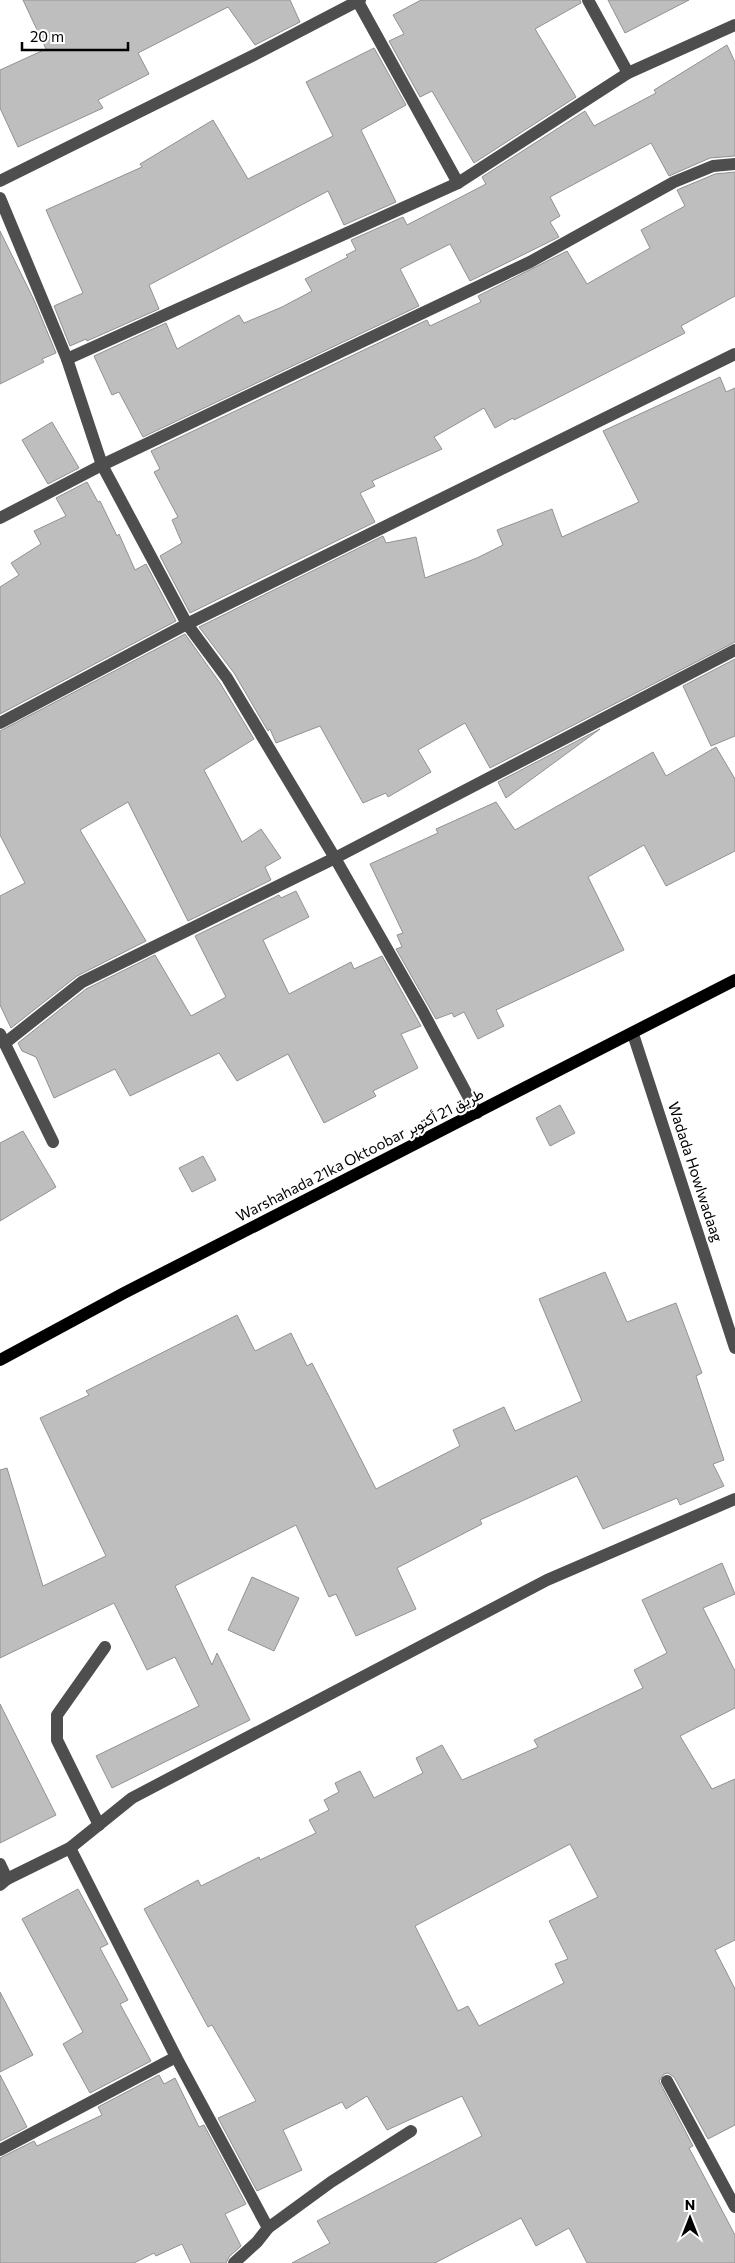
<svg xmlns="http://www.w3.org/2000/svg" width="735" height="2263" font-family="Commissioner,Vazirmatn,sans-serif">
<rect width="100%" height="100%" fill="#fff"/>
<g fill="#bebebe" stroke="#929292" fill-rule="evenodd">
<path d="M23 0H290L300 22 255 45 228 7 138 53 149 74 98 100 103 108 18 147 0 108V70L46 49Z"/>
<path d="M421 0H580L581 3 535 29 576 97 474 163 432 91 420 97 389 41 404 34 393 15Z"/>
<path d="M608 0H689L625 33Z"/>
<path d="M727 45 735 62V156L710 158 669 176 651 143 550 197 560 216 550 222 559 237 470 281 450 244 400 269 419 306 143 437 119 392 112 395 94 356 166 323 177 349 239 315 244 323 282 307 312 291 305 279 348 257 346 255 356 250 351 240 403 217 407 225 486 184 482 177 585 111 594 126 656 93 654 90Z"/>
<path d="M374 48 406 105 361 130 396 202 344 225 328 191 149 285 159 309 87 341 86 339 70 346 54 306 83 293 46 210 142 167 140 164 213 120 248 179 333 136 306 82Z"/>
<path d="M735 172V296L681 326 685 333 514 420 513 418 495 428 484 408 434 437 442 449 372 481 375 486 360 493 375 522 190 613 160 556 182 543 172 520 178 517 154 472 160 469 151 451 427 320 430 326 481 302 478 296 567 251 587 284 650 248 641 230 685 206 677 190 715 174Z"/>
<path d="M0 231 34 300 56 353 42 359 44 362 0 384Z"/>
<path d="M720 377 726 392 735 388V642L490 768 465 723 418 750 431 772 388 797 386 793 363 803 320 726 276 743 270 729 268 731 234 673 199 627 383 536 386 543 416 537 425 578 477 558 503 545 497 530 552 509 562 537 639 502 603 431Z"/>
<path d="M52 422 79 468 48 484 22 440Z"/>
<path d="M87 482 98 502 100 501 117 536 119 534 135 570 146 564 176 621 0 714V587L19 575 11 563 41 544 34 531 66 516 56 498Z"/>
<path d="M185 634 220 683 254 739 204 770 242 842 261 829 281 858 265 867 271 880 188 921 128 802 80 830 146 941 77 976 11 1028 0 1005V896L25 883 0 835V731Z"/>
<path d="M735 659V736L711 746 683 686Z"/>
<path d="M600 729 506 798 498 782Z"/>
<path d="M716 747 735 779V851L666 886 644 845 588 877 624 950 496 1010 504 1026 478 1039 464 1012 454 1017 452 1013 436 1019 396 949 402 947 397 935 403 933 370 864 438 833 436 829 496 802 515 830 653 752 666 776Z"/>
<path d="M296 891 309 917 263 940 289 994 351 962 354 969 382 956 421 1026 401 1034 418 1068 373 1091 376 1096 324 1123 288 1054 237 1081 219 1053 130 1096 115 1069 54 1098 36 1057 22 1051 18 1043 86 989 155 955 191 1016 226 997 195 936 279 895 281 898Z"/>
<path d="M560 1105 575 1133 550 1146 536 1118Z"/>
<path d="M23 1131 56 1187 0 1221V1143Z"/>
<path d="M203 1156 216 1180 192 1192 179 1168Z"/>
<path d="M605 1272 627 1322 676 1303 702 1373 696 1376 724 1460 713 1464 724 1486 680 1505 677 1498 603 1529 577 1476 480 1520 482 1524 397 1568 416 1609 356 1636 336 1594 329 1597 296 1525 175 1586 212 1665 217 1653 250 1720 112 1788 96 1756 199 1706 175 1657 147 1670 114 1603 0 1658V1470L7 1468 43 1586 106 1556 40 1418 89 1395 86 1391 237 1315 255 1351 291 1333 307 1366 312 1363 376 1489 460 1446 453 1430 504 1407 515 1431 582 1401 539 1299Z"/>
<path d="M722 1563 735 1594 703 1608 735 1671V1708L680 1736 712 1789 735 1779V1940L715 1950 735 1989V2125L708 2139 674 2077 668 2073 664 2074 659 2081 693 2146 689 2148 735 2235V2263H587L569 2228 536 2246 521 2218 435 2263H292L330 2243 317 2221 482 2136 462 2096 387 2130 367 2096 346 2109 342 2102 283 2130 302 2170 257 2191 218 2118 256 2101 212 2025 208 2027 144 1909 198 1880 201 1886 259 1857 260 1860 316 1833 309 1820 329 1810 324 1800 339 1792 335 1783 360 1771 374 1798 423 1773 416 1758 442 1745 462 1780 538 1747 534 1740 643 1688 634 1670 667 1653 642 1600ZM570 1844 598 1897 549 1921 568 1959 555 1964 564 1983 479 2026 468 2006 458 2011 415 1926Z"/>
<path d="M252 1577 299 1598 274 1651 228 1630Z"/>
<path d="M0 1704 56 1815 0 1843Z"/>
<path d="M78 1889 108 1944 100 1948 128 2000 120 2004 151 2061 90 2093 63 2044 83 2032 22 1919Z"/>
<path d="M0 1992 33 2055 0 2072Z"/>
<path d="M0 2075 27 2127 0 2141Z"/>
<path d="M159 2075 164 2084 175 2078 199 2127 204 2125 246 2204 225 2214 241 2246 229 2257 226 2263H191L182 2244 156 2256 154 2253 134 2263H0V2158L34 2141 37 2146 102 2115 98 2107Z"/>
</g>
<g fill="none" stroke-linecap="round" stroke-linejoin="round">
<g stroke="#4e4e4e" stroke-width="12">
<path d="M357 0 458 183"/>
<path d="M588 0 628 73"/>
<path d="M0 181 258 53 360 0"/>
<path d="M0 198 67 359 102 465 187 624 227 678 335 858 423 1012 477 1113"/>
<path d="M67 359 458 183 628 73 735 25"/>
<path d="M0 518 102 465 530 262 674 182 713 166 735 164"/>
<path d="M0 723 187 624 735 354"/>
<path d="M0 1034 53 1142"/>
<path d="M633 1034 735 1348"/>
<path d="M5 1043 82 982 335 858 735 650"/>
<path d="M99 1825 57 1740V1715L105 1647"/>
<path d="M70 1848 176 2057 268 2228"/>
<path d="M0 1864 7 1879"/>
<path d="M0 1885 7 1879 70 1848 132 1798 547 1580 735 1499"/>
<path d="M667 2081 735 2207"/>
<path d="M0 2150 176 2057"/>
<path d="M234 2263 257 2242 268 2228 331 2182 411 2131"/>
</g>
<path stroke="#000" stroke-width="12" d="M0 1360 124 1293 735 980"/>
</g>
<g text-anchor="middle" stroke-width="4.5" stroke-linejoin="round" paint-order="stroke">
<g font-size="15" fill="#000" stroke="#fff">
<text transform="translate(360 1155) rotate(-27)" y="5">Warshahada 21ka Oktoobar طريق 21 أكتوبر</text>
<text transform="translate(695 1172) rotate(72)" y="5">Wadada Howlwadaag</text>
</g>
</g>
<g transform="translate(690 2218)" stroke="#ffffff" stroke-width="4" paint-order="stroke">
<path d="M0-4L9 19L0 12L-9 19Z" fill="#000000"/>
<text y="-8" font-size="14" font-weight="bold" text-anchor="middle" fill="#000000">N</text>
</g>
<path d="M22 42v8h106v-8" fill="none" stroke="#000000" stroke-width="2.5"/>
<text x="30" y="42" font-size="15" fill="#000000" stroke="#ffffff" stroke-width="4" paint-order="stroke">20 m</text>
</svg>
